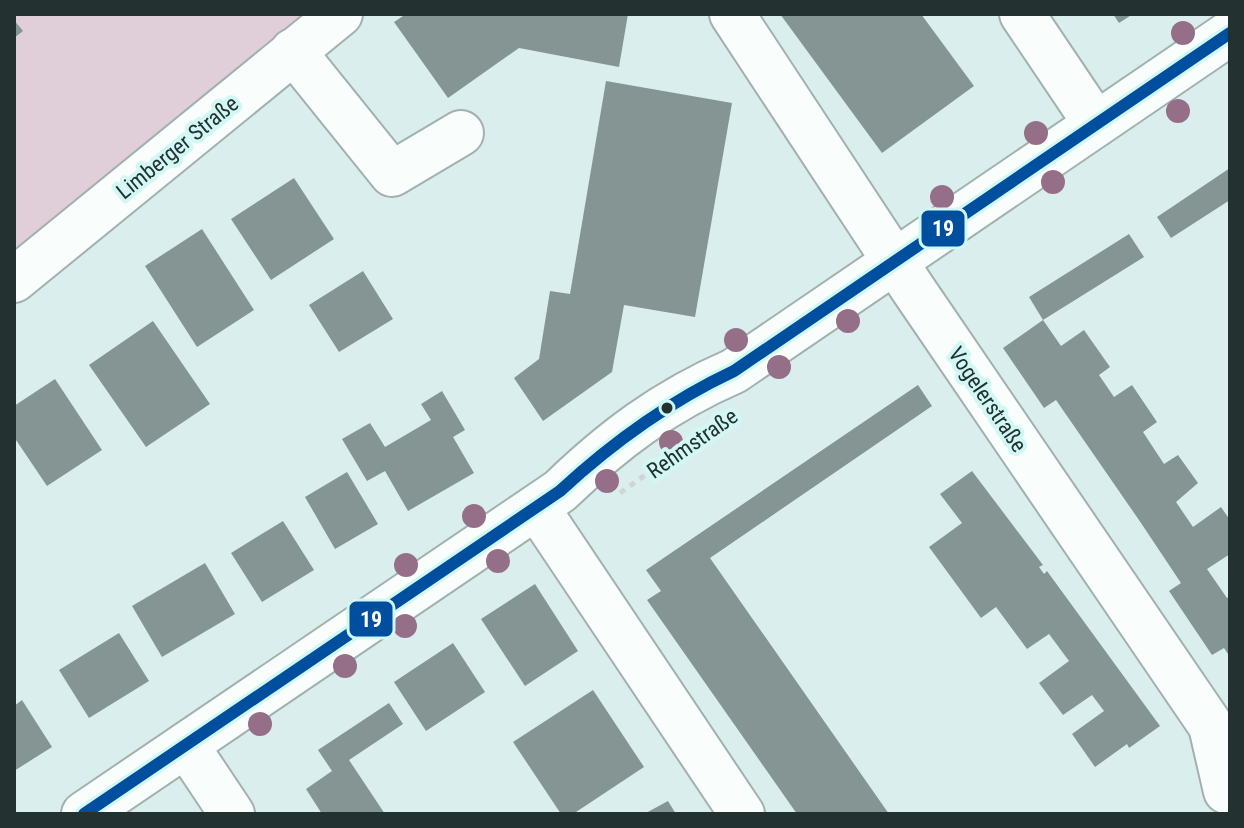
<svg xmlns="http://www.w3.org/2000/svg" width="1244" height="828" font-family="'Roboto Condensed',sans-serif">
<rect width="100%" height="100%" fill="#daefed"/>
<path fill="#e0cfd8" d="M14 14H309L14 264Z"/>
<g fill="#859594">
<path d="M406 14H628L619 67 519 48 448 98 394 22Z"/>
<path d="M780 14H921L974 86 882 153Z"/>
<path d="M1113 14H1133L1119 23Z"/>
<path d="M14 20 23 31 14 38Z"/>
<path d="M606 81 732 103 695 317 624 305 612 372 543 421 514 378 539 359 550 291 570 294Z"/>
<path d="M1230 168V200L1171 238 1157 217Z"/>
<path d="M294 178 334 239 271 280 231 219Z"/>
<path d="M202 229 254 310 197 347 145 266Z"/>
<path d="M1129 234 1144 257 1043 320 1061 346 1084 330 1110 367 1099 375 1114 397 1132 385 1157 422 1143 432 1164 464 1178 455 1198 483 1176 502 1193 527 1221 507 1230 520V554L1207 569 1227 598 1230 596V657L1224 648 1212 655 1169 591 1181 583 1141 523 1056 400 1044 408 1003 348 1043 320 1029 297Z"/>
<path d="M363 271 393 319 339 352 309 305Z"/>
<path d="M153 321 210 404 146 447 89 365Z"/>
<path d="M55 379 102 450 47 486 14 437V406Z"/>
<path d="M918 385 932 406 710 558 889 814H797L647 600 661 591 646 570Z"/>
<path d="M442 391 465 430 453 437 474 473 408 511 385 471 367 481 342 439 370 423 385 447 431 420 421 404Z"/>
<path d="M972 471 1043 565 1039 567 1044 574 1047 571 1160 726 1129 748 1127 744 1095 767 1072 734 1104 711 1092 695 1063 715 1039 683 1069 661 1049 634 1027 649 996 607 981 618 929 547 962 523 940 494Z"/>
<path d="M347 472 378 524 335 549 305 497Z"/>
<path d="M283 521 314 570 262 602 231 553Z"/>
<path d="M205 563 235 614 162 657 132 606Z"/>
<path d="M535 584 578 651 525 686 481 619Z"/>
<path d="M119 633 149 681 89 718 59 670Z"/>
<path d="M453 643 485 692 426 731 394 682Z"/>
<path d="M593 690 644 767 573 814H561L513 742Z"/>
<path d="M22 700 52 747 14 771V706Z"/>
<path d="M389 703 403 724 349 760 385 814H322L306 789 332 771 318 750Z"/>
<path d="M668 801 676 814H644Z"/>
</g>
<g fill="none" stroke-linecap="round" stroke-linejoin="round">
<defs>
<g id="minor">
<path d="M732 14 913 289 1211 726 1226 791"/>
<path d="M1022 14 1096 124"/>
<path d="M293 51 392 174 461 133"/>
<path d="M14 280 340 14"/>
<path d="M537 508 742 814"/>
<path d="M186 745 232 814"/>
<path d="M84 814 560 491C614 439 665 401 734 371L1230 33"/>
</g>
</defs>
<use href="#minor" stroke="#a1b1af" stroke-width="48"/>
<path stroke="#ced5d4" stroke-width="5" stroke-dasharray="6 6" stroke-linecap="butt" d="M620 493 716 425"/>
<use href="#minor" stroke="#f9fdfc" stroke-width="44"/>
<defs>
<path id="bus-1" d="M84 814 560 491C613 442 668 402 734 371L1230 33"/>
</defs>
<use href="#bus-1" stroke="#d1f8f5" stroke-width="18"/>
<use href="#bus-1" stroke="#004e9e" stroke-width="12"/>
</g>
<g fill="#956f88">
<circle cx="1183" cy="33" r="12"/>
<circle cx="1178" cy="111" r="12"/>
<circle cx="1036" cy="133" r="12"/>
<circle cx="1053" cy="182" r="12"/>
<circle cx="942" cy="197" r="12"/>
<circle cx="848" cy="321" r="12"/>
<circle cx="736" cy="340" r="12"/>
<circle cx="779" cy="367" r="12"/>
<circle cx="671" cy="442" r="12"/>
<circle cx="607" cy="481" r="12"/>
<circle cx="474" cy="516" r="12"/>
<circle cx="498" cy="561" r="12"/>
<circle cx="406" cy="565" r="12"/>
<circle cx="405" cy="626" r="12"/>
<circle cx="345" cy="666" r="12"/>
<circle cx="260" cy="724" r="12"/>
</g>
<circle fill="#233231" stroke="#d1f8f5" stroke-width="3" cx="667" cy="408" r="7"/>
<g text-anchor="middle" stroke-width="8" stroke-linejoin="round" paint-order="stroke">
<g font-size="22" fill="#233231" stroke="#d1f8f5">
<text transform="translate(177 147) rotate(-39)" y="8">Limberger Straße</text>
<text transform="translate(988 399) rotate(56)" y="8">Vogelerstraße</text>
<text transform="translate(692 443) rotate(-35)" y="8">Rehmstraße</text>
</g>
</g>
<g stroke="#d1f8f5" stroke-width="3">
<rect x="920" y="209" width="46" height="39" rx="8" fill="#004e9e"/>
<rect x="348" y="600" width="46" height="38" rx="8" fill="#004e9e"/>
</g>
<g font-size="22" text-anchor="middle" font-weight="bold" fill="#fff">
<text x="943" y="236">19</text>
<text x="371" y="627">19</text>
</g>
<rect width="1244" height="828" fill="none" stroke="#233231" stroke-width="32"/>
</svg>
